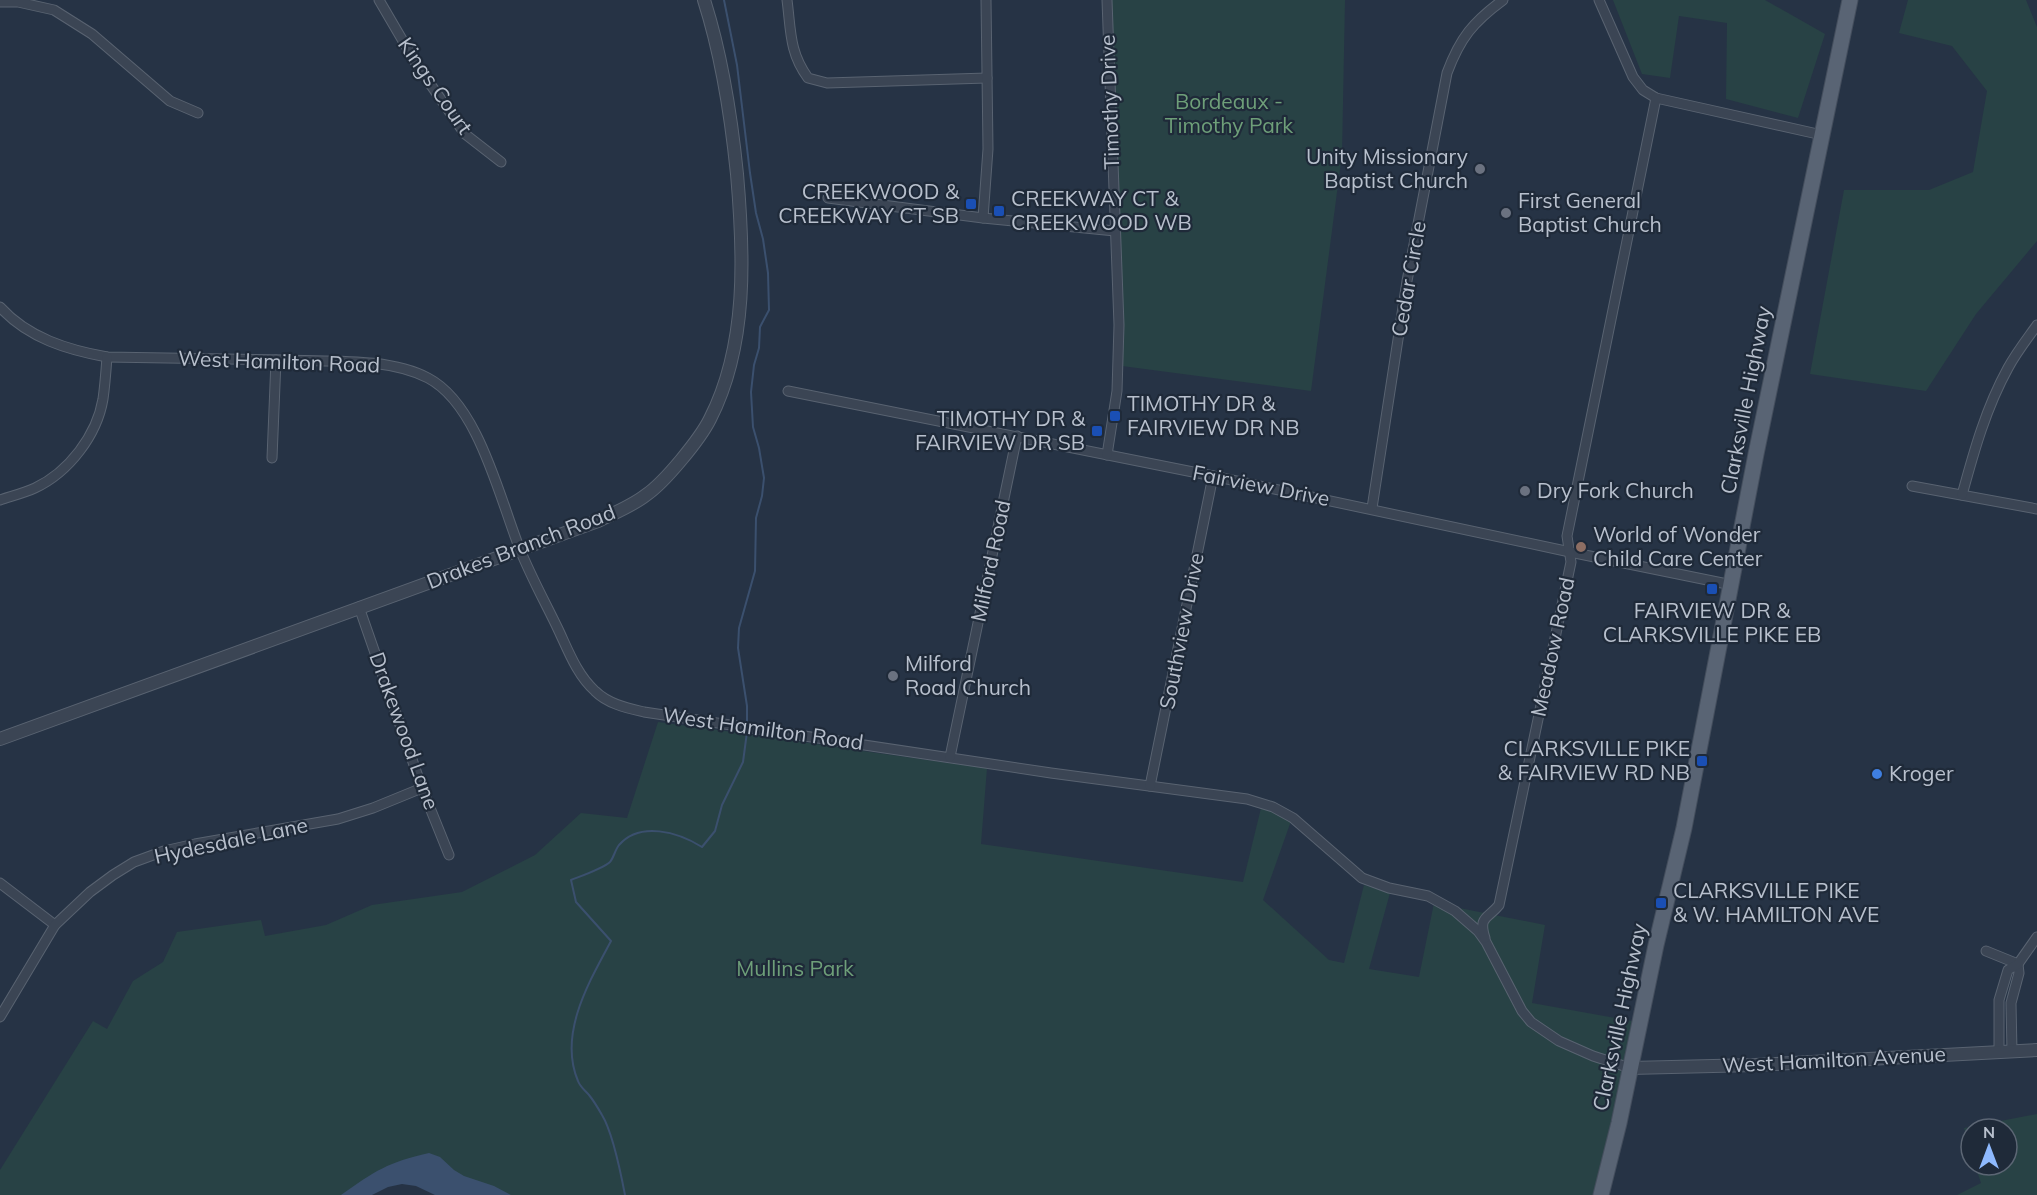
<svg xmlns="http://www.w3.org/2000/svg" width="2037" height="1195" font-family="Mulish,sans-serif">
<rect width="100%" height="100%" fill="#263345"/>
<g fill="#284245">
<path d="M1111 0H1345L1342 154 1311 391 1122 366Z"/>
<path d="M1613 0H1765L1825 34 1798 118 1726 99 1727 23 1679 16 1670 78 1642 74Z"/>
<path d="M1908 0H2026L2037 27V241L1976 314 1926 391 1810 374 1844 190H1929L1973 172 1987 91 1952 46 1899 33Z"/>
<path d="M658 722C768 736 877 754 987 768L981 844 1243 882 1261 808 1271 811 1291 821 1263 900 1329 960 1344 963 1364 885 1390 893 1369 969 1419 977 1434 903 1545 925 1532 1003 1632 1021 1597 1195H490L417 1167 352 1195H0V1170L93 1021 107 1029 133 981 163 962 177 932 261 920 265 936 326 925 372 905 462 892 535 855 581 813 627 818Z"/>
<path d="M2037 1114V1195H1957L1981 1183 1975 1165H2007V1129H1971V1151L1964 1128Z"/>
</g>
<path fill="#3b506e" d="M429 1153 440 1157 454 1170 464 1176 494 1186 511 1195H435L416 1186 402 1184 388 1187 372 1195H341C375 1171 388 1162 429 1153Z"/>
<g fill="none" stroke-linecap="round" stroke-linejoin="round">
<g stroke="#3b506e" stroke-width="2">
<path d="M724 0 737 65 750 173 756 213 763 239 768 273 769 310 760 327 759 348 754 365 751 392 753 427 759 448 764 478 762 496 756 518 755 571 739 628 738 648 747 706V726"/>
<path d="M625 1195C621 1174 613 1133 602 1115 598 1108 594 1101 589 1095 586 1091 580 1087 578 1081 558 1034 589 982 611 941L576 902 571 880C581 876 602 869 610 862 614 857 615 850 619 845 640 821 678 832 702 847L715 831 722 805 743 762 747 732"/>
</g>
<defs>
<g id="minor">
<path d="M379 0 417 65 465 134 501 162"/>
<path d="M787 0C791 30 789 52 808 78L827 83 987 78"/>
<path d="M1599 0 1633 77 1643 90 1656 98 1822 135"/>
<path d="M0 2H18L54 10 92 34 170 101 198 113"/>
<path d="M828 198 983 218 1115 231"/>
<path d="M983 218 988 149 986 0"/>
<path d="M0 307C28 338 68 350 107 357 166 358 225 359 284 360 329 362 388 357 428 378 478 404 499 496 519 547 530 575 545 602 558 629 568 650 577 675 595 691 608 704 627 708 644 712L1051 773 1247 799 1273 807 1293 818 1362 878 1389 888 1428 896 1455 911 1478 931 1486 942 1522 1011 1531 1022 1559 1041 1593 1056 1630 1068"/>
<path d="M788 391 1213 476 1570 552 1732 585"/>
<path d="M1107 455 1117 391 1119 325 1107 0"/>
<path d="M272 458 276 360"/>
<path d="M1912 486 2037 509"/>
<path d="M1962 495C1974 451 1986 408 2008 368 2016 353 2027 339 2037 325"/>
<path d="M0 500C12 496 24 493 35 488 69 472 97 435 103 399 105 385 106 371 107 357"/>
<path d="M1372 508 1407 281 1447 73C1460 38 1473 22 1503 0"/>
<path d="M359 607 422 788 449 855"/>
<path d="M950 757 1017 436"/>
<path d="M1150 786 1213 476"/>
<path d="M0 883 55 925"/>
<path d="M1485 938C1478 916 1488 919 1499 905L1571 562 1567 536 1656 98"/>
<path d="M1986 951 2018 964"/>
<path d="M0 1017 55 925 90 892 113 875 134 862 164 851 195 844 338 819 373 808 422 788"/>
<path d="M2012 1051 2011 1003 2019 973 2018 964"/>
<path d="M1999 1052V1000L2008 970 2018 964 2037 937"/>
</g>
<g id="tertiary">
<path d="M0 739 598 521C614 513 632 506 646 495 665 482 700 439 710 419 748 345 744 254 737 174 731 115 722 56 704 0"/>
<path d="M1630 1068 1755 1065 2037 1050"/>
</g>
<path id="primary" d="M1601 1195 1619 1123 1656 945 1684 828 1756 454 1850 0"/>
</defs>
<use href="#minor" stroke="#596371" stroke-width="11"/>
<use href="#tertiary" stroke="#596371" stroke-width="14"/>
<use href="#primary" stroke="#444e5d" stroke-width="17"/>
<use href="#minor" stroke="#3b4554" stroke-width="9"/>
<use href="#tertiary" stroke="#3b4554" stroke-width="12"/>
<use href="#primary" stroke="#596474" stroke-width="15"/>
</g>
<g fill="#6b7280" stroke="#1f2a39" stroke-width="2">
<circle cx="1480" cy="169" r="6"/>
<circle cx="1506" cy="213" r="6"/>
<circle cx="1525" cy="491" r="6"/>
<circle cx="893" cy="676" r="6"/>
</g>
<g fill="#1a4fb4" stroke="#1f2a39" stroke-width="2">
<rect x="965" y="198" width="12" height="12" rx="3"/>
<rect x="993" y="205" width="12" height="12" rx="3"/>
<rect x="1109" y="410" width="12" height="12" rx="3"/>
<rect x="1091" y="425" width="12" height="12" rx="3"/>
<rect x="1706" y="583" width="12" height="12" rx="3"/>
<rect x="1696" y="755" width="12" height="12" rx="3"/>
<rect x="1655" y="897" width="12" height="12" rx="3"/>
</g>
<circle fill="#8d6e63" stroke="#1f2a39" stroke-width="2" cx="1581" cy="547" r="6"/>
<circle fill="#3f7fe0" stroke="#1f2a39" stroke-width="2" cx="1877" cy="774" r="6"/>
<g text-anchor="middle" stroke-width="4.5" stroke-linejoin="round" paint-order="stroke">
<g font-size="21" fill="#b8c0cd" stroke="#1f2a39">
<text transform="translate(435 86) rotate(55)" y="7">Kings Court</text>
<text transform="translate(1110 102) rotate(-92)" y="7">Timothy Drive</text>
<text transform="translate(1409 279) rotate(-80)" y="7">Cedar Circle</text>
<text transform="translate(279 362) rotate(2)" y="7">West Hamilton Road</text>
<text transform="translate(1746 400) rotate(-79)" y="7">Clarksville Highway</text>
<text transform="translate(1261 486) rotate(11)" y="7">Fairview Drive</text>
<text transform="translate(521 547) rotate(-21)" y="7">Drakes Branch Road</text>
<text transform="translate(991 561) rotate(-78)" y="7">Milford Road</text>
<text transform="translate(1182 631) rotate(-79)" y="7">Southview Drive</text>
<text transform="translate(1553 647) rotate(-78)" y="7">Meadow Road</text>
<text transform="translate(763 729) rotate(8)" y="7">West Hamilton Road</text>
<text transform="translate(404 731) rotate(70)" y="7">Drakewood Lane</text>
<text transform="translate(231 841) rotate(-12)" y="7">Hydesdale Lane</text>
<text transform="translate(1620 1017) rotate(-78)" y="7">Clarksville Highway</text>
<text transform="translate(1834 1060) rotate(-3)" y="7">West Hamilton Avenue</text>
</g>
<g font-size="21" fill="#6e9f79" stroke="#1f2a39">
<text x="1229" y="109">Bordeaux -<tspan x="1229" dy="24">Timothy Park</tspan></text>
<text x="795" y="976">Mullins Park</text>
</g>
<g font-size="21" fill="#b8c0cd" stroke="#1f2a39" text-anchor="start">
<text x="1468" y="164" text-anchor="end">Unity Missionary<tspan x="1468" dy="24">Baptist Church</tspan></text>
<text x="959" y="199" text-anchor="end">CREEKWOOD &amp;<tspan x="959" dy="24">CREEKWAY CT SB</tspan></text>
<text x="1011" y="206">CREEKWAY CT &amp;<tspan x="1011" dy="24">CREEKWOOD WB</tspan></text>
<text x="1518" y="208">First General<tspan x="1518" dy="24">Baptist Church</tspan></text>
<text x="1127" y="411">TIMOTHY DR &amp;<tspan x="1127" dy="24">FAIRVIEW DR NB</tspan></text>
<text x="1085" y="426" text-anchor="end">TIMOTHY DR &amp;<tspan x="1085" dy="24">FAIRVIEW DR SB</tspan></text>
<text x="1537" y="498">Dry Fork Church</text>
<text x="1593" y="542">World of Wonder<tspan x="1593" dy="24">Child Care Center</tspan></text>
<text x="1712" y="618" text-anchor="middle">FAIRVIEW DR &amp;<tspan x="1712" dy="24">CLARKSVILLE PIKE EB</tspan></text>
<text x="905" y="671">Milford<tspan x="905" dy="24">Road Church</tspan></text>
<text x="1690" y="756" text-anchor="end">CLARKSVILLE PIKE<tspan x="1690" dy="24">&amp; FAIRVIEW RD NB</tspan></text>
<text x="1889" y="781">Kroger</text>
<text x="1673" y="898">CLARKSVILLE PIKE<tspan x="1673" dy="24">&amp; W. HAMILTON AVE</tspan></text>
</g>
</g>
<g transform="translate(1989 1147)"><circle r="28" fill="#1f2a39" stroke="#5c6674" stroke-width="1.5"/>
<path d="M0-4.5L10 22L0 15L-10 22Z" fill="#8eb9fd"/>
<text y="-9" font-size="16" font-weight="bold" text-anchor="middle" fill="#b8c0cd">N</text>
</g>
</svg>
